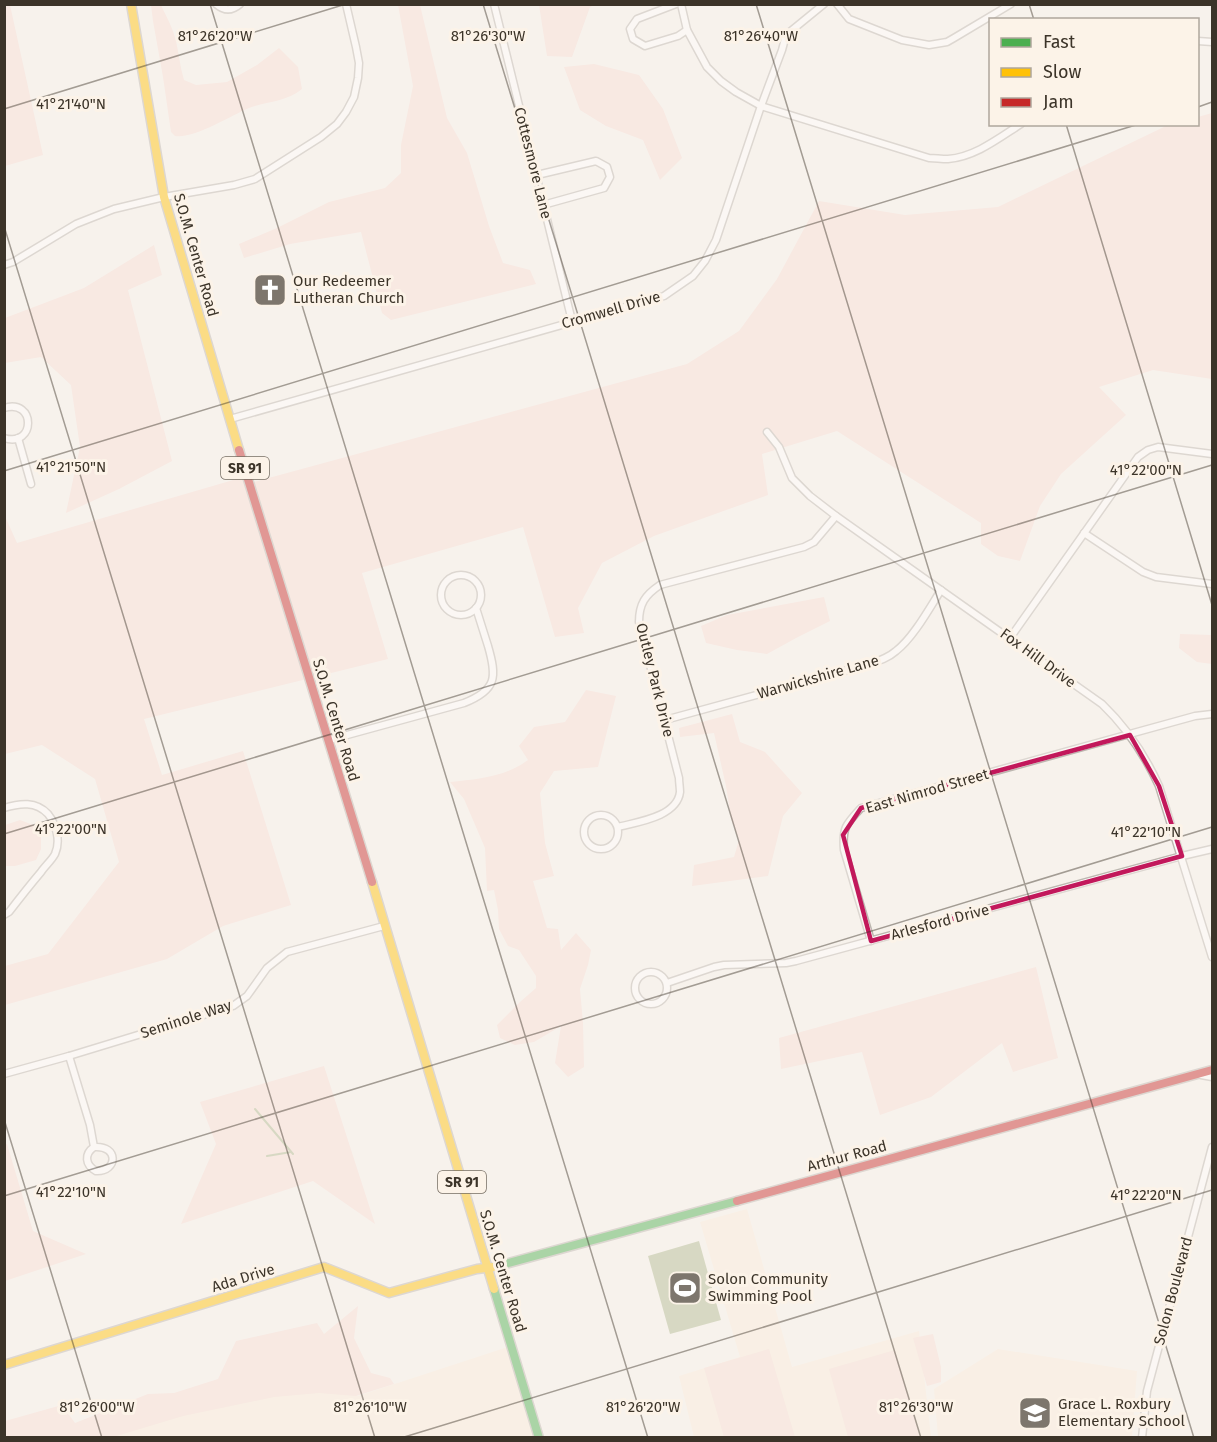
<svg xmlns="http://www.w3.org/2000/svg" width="1217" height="1442" font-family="'Fira Sans',sans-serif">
<rect width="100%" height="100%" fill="#f7f2ec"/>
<g fill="#faecdb">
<path d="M747 1209 792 1367 919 1331 931 1437H694L679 1376 740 1357 700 1222Z"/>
<path d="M511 1346 539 1438H97L291 1377 358 1396Z"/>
<path d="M998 1349 1137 1371 1132 1437H938L934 1389Z"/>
</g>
<g fill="#f8ddd5">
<path d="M10 5 43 155 5 166 4 5Z"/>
<path d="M151 5H161C166 16 173 28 176 41 179 54 180 67 184 80L196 85 227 82 257 65 279 48 298 67 302 89C286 102 268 101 249 108 230 116 194 139 175 136L171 132 163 77 153 21Z"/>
<path d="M398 5H420L447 118 467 153 489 226 503 263 530 270 536 284 391 320 382 313 361 232 290 244 244 258 239 244 277 228 329 202 385 188 401 173V145L413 86Z"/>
<path d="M539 5H594L590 7 572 57 547 56Z"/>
<path d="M594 64 639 75 663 109 682 158 660 180 643 140 606 126 580 110 564 67Z"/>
<path d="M1212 113V379L1153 370 1099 387 1126 415 1061 474 1040 506 1020 561 998 556 981 544V523L837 431 762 454 768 495 654 536 602 563 578 608 584 633 555 637 523 527 362 573 388 659 144 719 162 775 243 751 291 905 223 926 167 959 5 1005V966L48 954 119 862 95 779 42 745 5 754 4 514 17 543 247 476 250 483 265 479 687 364 739 331 777 279 819 201 905 215 998 207 1168 125 1198 124V117Z"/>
<path d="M154 245 162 275 128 290 172 461 119 489 66 513 80 447 71 385 41 357 5 363V318L84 288Z"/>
<path d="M824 597 830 621 798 637 767 654 737 650 706 643 701 626 727 615Z"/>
<path d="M1180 634 1212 635V664L1197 662 1179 648Z"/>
<path d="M586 690 616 696 598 767 554 771 540 793 545 843 554 876 533 881 547 928 558 929 561 950 576 933 591 950 588 965 580 989 583 1023 584 1067 568 1077 555 1063 561 1026 534 1042 515 1045 500 1038 497 1025 520 1002 536 988V976L519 950 508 946 499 929 498 910 494 890 487 891 485 848 464 799 450 782C478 779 505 777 528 760L519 746 534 727 565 722Z"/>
<path d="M732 714 740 742 765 752 802 793 783 816 768 876 692 886 694 865 734 857 739 840 731 818 726 786 714 733 680 737 679 728Z"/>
<path d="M20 820 41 828V849L36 860 15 866H5V825Z"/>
<path d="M1036 967 1058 1058 1013 1072 1002 1043 931 1097 880 1115 862 1052 781 1069 779 1038Z"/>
<path d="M324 1066 375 1224 313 1181 181 1224 216 1144 200 1102Z"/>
<path d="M7 1144 33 1231 86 1254 5 1281 4 1145Z"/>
<path d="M358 1306 354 1338 371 1373 390 1378 394 1384 356 1396 319 1393 274 1397 183 1416 113 1437H5V1421L62 1405 75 1423 148 1394 174 1393 218 1379 236 1341 317 1323 324 1334Z"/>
<path d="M933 1334 941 1367V1382L927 1386 913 1338Z"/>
<path d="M769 1349 795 1437H724L704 1368Z"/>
<path d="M895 1350 920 1437H848L829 1369Z"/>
</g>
<path fill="#b0b990" d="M699 1241 721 1320 670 1334 648 1256Z"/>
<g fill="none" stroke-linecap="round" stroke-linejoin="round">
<g stroke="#b0b990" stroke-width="2">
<path d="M255 1109 293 1154"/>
<path d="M267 1156 291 1152"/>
</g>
<defs>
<g id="street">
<path d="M216 4C224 11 232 11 240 4"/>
<path d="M494 4 572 321"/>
<path d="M676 4 637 19 630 29 633 39 645 46 678 36 687 30"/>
<path d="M681 4 687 30 707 67 721 81 736 92 761 106 929 158C935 158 941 159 948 159 975 157 999 138 1021 124"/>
<path d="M837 4 849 19 902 40 929 45 947 42 954 38 1011 4"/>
<path d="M1198 41 1212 42"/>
<path d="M537 175 596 161 607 167 610 177 604 188 543 205"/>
<path d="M4 265 13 262 76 224 114 209 164 197 234 185 255 179 321 137 337 124 346 112 354 97 358 78 359 63 356 47 346 4"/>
<path d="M4 408C36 398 36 448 4 438"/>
<path d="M230 419 664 296 693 276 705 261 716 240 761 106 782 50 786 35 824 4"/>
<path d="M767 432 779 447 792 478 810 496 836 516 1102 704C1127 728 1145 755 1159 786L1212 957"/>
<path d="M18 438 31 484"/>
<path d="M1084 533 1143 572 1156 577 1212 584"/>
<circle cx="461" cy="595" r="20"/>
<path d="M1010 638 1138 457 1148 450 1158 447 1212 454"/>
<path d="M665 720 870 664C879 661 888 658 896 651 913 638 929 609 941 590"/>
<path d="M329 740 464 703C497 690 497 677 488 646 484 633 480 621 476 608"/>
<path d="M4 808C20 803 36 801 48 814 56 824 61 841 55 854 52 860 45 866 41 872 30 885 19 899 9 912L4 915"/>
<circle cx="601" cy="832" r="17"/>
<path d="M618 827C637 822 677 817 680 792 680 788 679 782 679 778L639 622C639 604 645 595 660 585L804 547 814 542 836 516"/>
<path d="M871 941 844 850C842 828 846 824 861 808L1195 716 1212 714"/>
<circle cx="651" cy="988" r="16"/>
<path d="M667 983 714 967 724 965 786 963 796 961 1182 856 1212 849"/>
<path d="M69 1056 90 1125 94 1147C84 1154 85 1165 96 1171 118 1172 119 1145 94 1147"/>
<path d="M4 1074 69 1056 233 1006 247 996 267 968 287 952 384 926"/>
<path d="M1201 1075 1212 1077"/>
<path d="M1142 1438 1147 1391 1212 1147"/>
</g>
<g id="fast">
<path d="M494 1267 737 1201"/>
<path d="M494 1289 539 1438"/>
</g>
<g id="slow">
<path d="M131 4 164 197 239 450"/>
<path d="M372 882 494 1289"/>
<path d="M4 1365 324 1267 389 1293 477 1269 494 1267"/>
</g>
<g id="jam">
<path d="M239 450 372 882"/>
<path d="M737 1201 1212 1070"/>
</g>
</defs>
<use href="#street" stroke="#bdb7b0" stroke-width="9"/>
<use href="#fast" stroke="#bdb7b0" stroke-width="11"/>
<use href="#slow" stroke="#bdb7b0" stroke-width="11"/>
<use href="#jam" stroke="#bdb7b0" stroke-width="11"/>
<use href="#street" stroke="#fefdfc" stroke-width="6"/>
<use href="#fast" stroke="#4caf50" stroke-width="8"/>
<use href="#slow" stroke="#ffc107" stroke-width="8"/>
<use href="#jam" stroke="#c62828" stroke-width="8"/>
</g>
<path d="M0 0H1217V1442H0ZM1130 735 1159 786 1182 856 871 941 843 835 861 808Z" fill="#f7f2ec" fill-opacity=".55" fill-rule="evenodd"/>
<path fill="none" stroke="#c2185b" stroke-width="4.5" stroke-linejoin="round" d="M1130 735 1159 786 1182 856 871 941 843 835 861 808Z"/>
<path fill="none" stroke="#3c3429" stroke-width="1.5" stroke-opacity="0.45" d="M210 4 648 1438M483 4 921 1438M756 4 1194 1438M1029 4 1034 20M1198 107 1212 102M4 109 346 4M1066 124 1212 605M4 226 375 1438M4 471 1139 124M4 834 1212 465M4 1119 102 1438M4 1196 1212 827M401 1438 1212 1190"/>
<defs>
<symbol id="church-square" viewBox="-11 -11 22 22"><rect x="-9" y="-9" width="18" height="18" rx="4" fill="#7d766d" stroke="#fcf3e8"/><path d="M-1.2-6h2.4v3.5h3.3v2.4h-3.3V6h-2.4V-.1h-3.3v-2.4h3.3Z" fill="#fff"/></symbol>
<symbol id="stadium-square" viewBox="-11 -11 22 22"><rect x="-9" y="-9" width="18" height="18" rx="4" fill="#7d766d" stroke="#fcf3e8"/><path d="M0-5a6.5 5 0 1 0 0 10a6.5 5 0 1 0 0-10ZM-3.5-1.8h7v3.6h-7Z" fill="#fff"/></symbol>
<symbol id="school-square" viewBox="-11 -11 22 22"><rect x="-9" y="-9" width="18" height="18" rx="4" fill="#7d766d" stroke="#fcf3e8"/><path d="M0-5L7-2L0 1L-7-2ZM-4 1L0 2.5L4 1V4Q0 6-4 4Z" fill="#fff"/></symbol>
</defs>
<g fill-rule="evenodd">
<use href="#church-square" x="251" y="271" width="38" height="38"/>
<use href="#stadium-square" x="666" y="1269" width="38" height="38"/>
<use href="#school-square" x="1016" y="1394" width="38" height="38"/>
</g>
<g text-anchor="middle" stroke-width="6" stroke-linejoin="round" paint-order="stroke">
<g fill="#fcf3e8" stroke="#766d62" stroke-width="1.5">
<rect x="221" y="457" width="48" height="22" rx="4.5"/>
<rect x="438" y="1171" width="48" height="22" rx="4.5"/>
</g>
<g font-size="14" font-weight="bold" fill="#3c3429">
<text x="245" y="473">SR 91</text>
<text x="462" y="1187">SR 91</text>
</g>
<g font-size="15" fill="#3c3429" stroke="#fcf3e8">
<text transform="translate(533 163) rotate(76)" y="5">Cottesmore Lane</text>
<text transform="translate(196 255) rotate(74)" y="5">S.O.M. Center Road</text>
<text transform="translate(611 310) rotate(-16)" y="5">Cromwell Drive</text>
<text transform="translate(1038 658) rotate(36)" y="5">Fox Hill Drive</text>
<text transform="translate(818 677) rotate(-16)" y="5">Warwickshire Lane</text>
<text transform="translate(655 680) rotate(76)" y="5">Outley Park Drive</text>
<text transform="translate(336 720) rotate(73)" y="5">S.O.M. Center Road</text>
<text transform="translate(927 791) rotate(-16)" y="5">East Nimrod Street</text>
<text transform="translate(940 922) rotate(-15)" y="5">Arlesford Drive</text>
<text transform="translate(186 1019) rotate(-18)" y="5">Seminole Way</text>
<text transform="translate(847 1156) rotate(-15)" y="5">Arthur Road</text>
<text transform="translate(503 1271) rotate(73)" y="5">S.O.M. Center Road</text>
<text transform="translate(243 1278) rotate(-17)" y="5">Ada Drive</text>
<text transform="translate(1173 1291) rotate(-75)" y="5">Solon Boulevard</text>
</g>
<g font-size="15" fill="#3c3429" stroke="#fcf3e8" text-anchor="start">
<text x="293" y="286">Our Redeemer<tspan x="293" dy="17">Lutheran Church</tspan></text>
<text x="708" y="1284">Solon Community<tspan x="708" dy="17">Swimming Pool</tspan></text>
<text x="1058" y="1409">Grace L. Roxbury<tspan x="1058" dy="17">Elementary School</tspan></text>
</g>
</g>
<g font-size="15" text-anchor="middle" fill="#3c3429" stroke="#fcf3e8" stroke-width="6" stroke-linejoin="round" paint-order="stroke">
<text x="215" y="41">81°26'20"W</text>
<text x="488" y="41">81°26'30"W</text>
<text x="761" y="41">81°26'40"W</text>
<text x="71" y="109">41°21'40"N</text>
<text x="71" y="472">41°21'50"N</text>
<text x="1146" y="475">41°22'00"N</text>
<text x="71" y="834">41°22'00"N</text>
<text x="1146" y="837">41°22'10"N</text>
<text x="71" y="1197">41°22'10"N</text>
<text x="1146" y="1200">41°22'20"N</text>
<text x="97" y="1412">81°26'00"W</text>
<text x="370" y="1412">81°26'10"W</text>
<text x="643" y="1412">81°26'20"W</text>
<text x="916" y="1412">81°26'30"W</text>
</g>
<rect width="1217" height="1442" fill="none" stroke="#3c3429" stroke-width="12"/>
<rect x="989" y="18" width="210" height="108" fill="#fcf3e8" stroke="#afa79c" stroke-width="1.5"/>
<rect x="1001" y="38" width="30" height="9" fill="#4caf50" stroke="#afa79c" stroke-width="1.5"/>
<text x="1043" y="48" font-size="18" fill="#3c3429">Fast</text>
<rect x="1001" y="68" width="30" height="9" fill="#ffc107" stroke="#afa79c" stroke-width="1.5"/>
<text x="1043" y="78" font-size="18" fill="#3c3429">Slow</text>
<rect x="1001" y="98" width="30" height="9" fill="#c62828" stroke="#afa79c" stroke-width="1.5"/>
<text x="1043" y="108" font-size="18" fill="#3c3429">Jam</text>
</svg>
